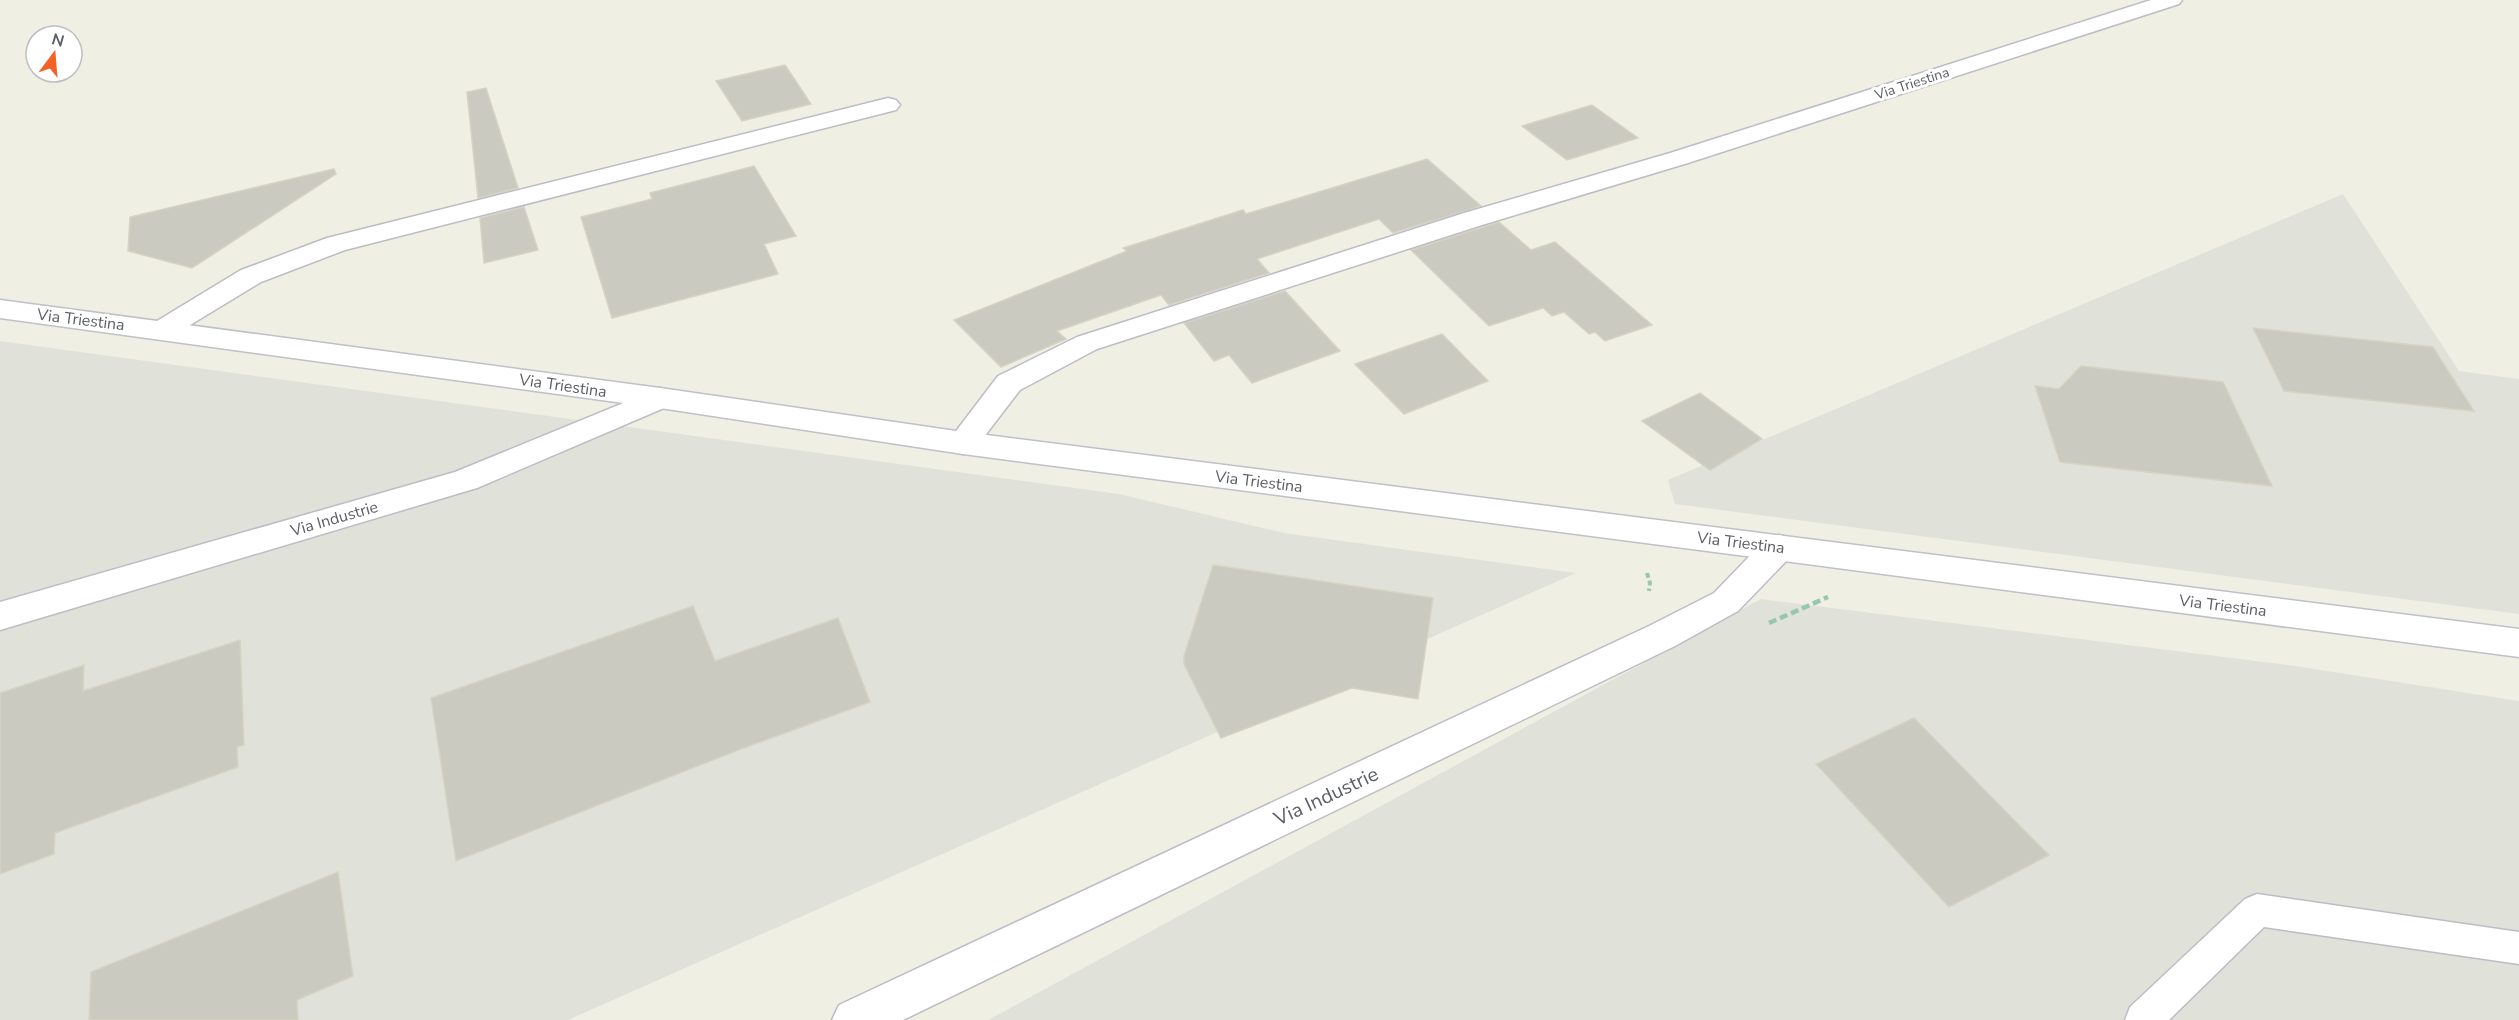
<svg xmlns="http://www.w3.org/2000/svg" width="2519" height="1020" font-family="'Nunito Sans',sans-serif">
<rect width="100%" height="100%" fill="#f0efe4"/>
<g fill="#e0e1d9">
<path d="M2343 194 2459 371 2519 379V614L1675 504 1668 480Z"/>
<path d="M0 341 1119 494 1284 533 1576 573 568 1020H0Z"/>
<path d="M1761 599 2295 666 2519 701V1020H988Z"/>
</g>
<g fill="#cbcac1" stroke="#d5d3c2" stroke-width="1.5">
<path d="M785 65 811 104 742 121 716 81Z"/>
<path d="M486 88 518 188 478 198 467 92Z"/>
<path d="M1592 105 1638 138 1567 160 1522 126Z"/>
<path d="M1427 159 1481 206 1393 233 1379 219 1257 259 1269 273 1169 305 1161 295 1057 331 1066 339 1001 367 954 320 1127 251 1123 248 1243 210 1246 214Z"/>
<path d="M754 166 796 236 764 244 778 274 612 318 581 217 652 199 650 193Z"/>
<path d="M334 169 336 174 192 268 128 251 130 217Z"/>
<path d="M524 207 538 250 484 263 480 218Z"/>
<path d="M1499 222 1531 250 1555 242 1652 325 1605 341 1595 332 1589 334 1564 312 1552 316 1543 308 1489 326 1411 250Z"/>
<path d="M1285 291 1340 351 1252 383 1229 355 1214 361 1184 323Z"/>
<path d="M2253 328 2433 347 2474 411 2284 391Z"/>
<path d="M1442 334 1488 381 1404 414 1355 364Z"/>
<path d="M2081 366 2223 382 2272 486 2060 462 2035 386 2059 389Z"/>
<path d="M1700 393 1762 439 1710 470 1642 421Z"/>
<path d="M1213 565 1433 598 1418 699 1352 688 1221 738 1184 664V656Z"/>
<path d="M693 606 715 661 838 618 870 702 741 749 456 861 431 698Z"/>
<path d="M240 640 244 745 237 747 238 767 55 833 54 854 0 874V693L84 665 83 691Z"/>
<path d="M1914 718 2022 828 2049 855 1949 907 1816 764Z"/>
<path d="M338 872 353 976 297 1000 298 1020H89L91 972Z"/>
</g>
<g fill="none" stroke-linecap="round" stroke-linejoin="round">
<defs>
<path id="lane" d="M2257 894 2519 932V964L2264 927 2169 1020H2125L2130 1007 2245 899Z"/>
<g id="street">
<path d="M2151 0H2182L2179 4 1688 163 1482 225 1097 349 1020 390 974 450 963 454 952 450 947 443 998 376 1077 337 1464 213 1670 153Z"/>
<path d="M888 98 896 100 900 105 896 110 345 250 261 282 172 336 162 339 152 336 148 330 152 324 241 270 327 238Z"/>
<path d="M660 388 671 391 675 398 671 405 477 488 0 630V602L455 472Z"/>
<path d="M1779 535 1791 538 1796 547 1791 556 1738 611 1675 646 903 1020H832L839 1005 1649 626 1714 593 1767 538Z"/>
</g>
<path id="secondary" d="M0 300 660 388 963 432 2519 629V657L963 454 660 408 0 318Z"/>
</defs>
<use href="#lane" stroke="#bcbdc4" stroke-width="3"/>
<use href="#street" stroke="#bcbdc4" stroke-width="3"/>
<use href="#secondary" stroke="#bfc0c8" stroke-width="3"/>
<path stroke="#97c7af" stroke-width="4" stroke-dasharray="5 3" stroke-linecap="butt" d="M1647 573 1650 583 1649 591"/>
<path stroke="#97c7af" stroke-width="4.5" stroke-dasharray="8 4" stroke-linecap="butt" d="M1769 623 1828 597"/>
<use href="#lane" fill="#fff" fill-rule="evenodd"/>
<use href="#street" fill="#fff" fill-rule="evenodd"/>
<use href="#secondary" fill="#fff" fill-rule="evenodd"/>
</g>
<g text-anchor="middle" stroke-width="6" stroke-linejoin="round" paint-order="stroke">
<g font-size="14" fill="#5c5e66" stroke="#fff">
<text transform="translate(1912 83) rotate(-18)" y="5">Via Triestina</text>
</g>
<g font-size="16" fill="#5c5e66" stroke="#fff">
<text transform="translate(81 319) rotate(7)" y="6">Via Triestina</text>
<text transform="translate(563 385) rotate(8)" y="6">Via Triestina</text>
<text transform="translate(1259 481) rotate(7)" y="6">Via Triestina</text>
<text transform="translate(334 518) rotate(-16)" y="6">Via Industrie</text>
<text transform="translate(1741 542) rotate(7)" y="6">Via Triestina</text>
<text transform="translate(2223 605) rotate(7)" y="6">Via Triestina</text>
</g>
<g font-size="20" fill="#5c5e66" stroke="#fff">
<text transform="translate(1326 796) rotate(-25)" y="7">Via Industrie</text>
</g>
</g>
<g transform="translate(54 54) rotate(16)"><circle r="28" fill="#ffffff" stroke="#bebfc2" stroke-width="1.5"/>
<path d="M0-4.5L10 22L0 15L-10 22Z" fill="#f36327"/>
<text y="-9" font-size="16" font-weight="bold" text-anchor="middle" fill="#5c5e66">N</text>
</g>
</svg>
